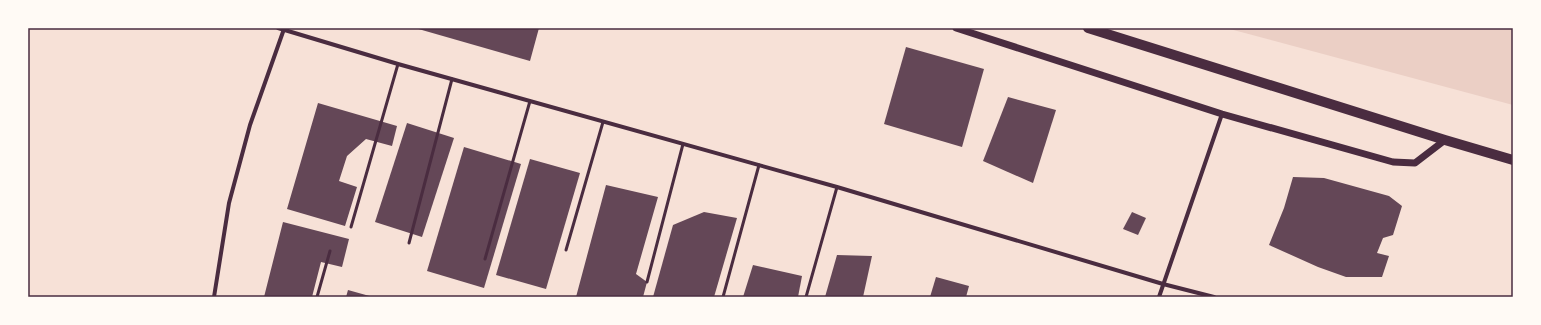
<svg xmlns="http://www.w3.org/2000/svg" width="1541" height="325" font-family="'Source Serif 4',serif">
<rect width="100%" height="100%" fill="#f7e1d7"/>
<path fill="#ebcfc5" d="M1226 28H1513V105Z"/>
<g fill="#644757">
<path d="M415 28H539L530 61Z"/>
<path d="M906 47 984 69 962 147 884 124Z"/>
<path d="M1008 97 1056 110 1033 183 983 161Z"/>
<path d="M318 103 397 126 392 146 366 139 347 156 339 181 357 187 345 226 287 209Z"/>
<path d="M407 123 454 138 422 237 375 222Z"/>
<path d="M464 147 521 164 484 288 427 271Z"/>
<path d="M530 159 580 173 546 289 496 275Z"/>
<path d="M1293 177 1324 178 1389 196 1402 206 1393 235 1383 238 1377 253 1389 256 1382 277H1346L1318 267 1269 245 1284 208Z"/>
<path d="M606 185 658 197 636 274 647 282 643 297H576Z"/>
<path d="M704 212 737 218 714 297H653L673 225Z"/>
<path d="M1132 212 1146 218 1138 235 1123 229Z"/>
<path d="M283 222 349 239 342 267 321 262 312 297H264Z"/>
<path d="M837 255 872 256 863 297H825Z"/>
<path d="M753 265 802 276 798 297H743Z"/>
<path d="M936 277 969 286 966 297H930Z"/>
<path d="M348 290 373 297H346Z"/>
</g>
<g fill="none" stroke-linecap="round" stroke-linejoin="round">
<g stroke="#4a2c40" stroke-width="3">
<path d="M351 227 398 64"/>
<path d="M409 243 452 79"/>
<path d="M566 250 603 122"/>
<path d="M485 259 530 101"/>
<path d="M647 282 683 144"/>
<path d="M317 297 330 251"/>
<path d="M723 297 759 165"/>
<path d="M806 297 837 187"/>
</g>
<g stroke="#4a2c40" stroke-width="4">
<path d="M278 28 398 64 837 187 1163 284 1214 297"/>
<path d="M214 297 229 203 250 125 284 29"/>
<path d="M1159 297 1222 114"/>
</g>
<path stroke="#4a2c40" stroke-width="7" d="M956 28 1222 114 1393 162 1415 163 1445 140"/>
<path stroke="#4a2c40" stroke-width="10" d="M1088 28 1445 140 1513 160"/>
</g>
<rect width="1541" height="325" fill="none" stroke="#fffaf5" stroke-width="58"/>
<rect x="29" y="29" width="1483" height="267" fill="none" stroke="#4a2c40" stroke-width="1.5"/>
</svg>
